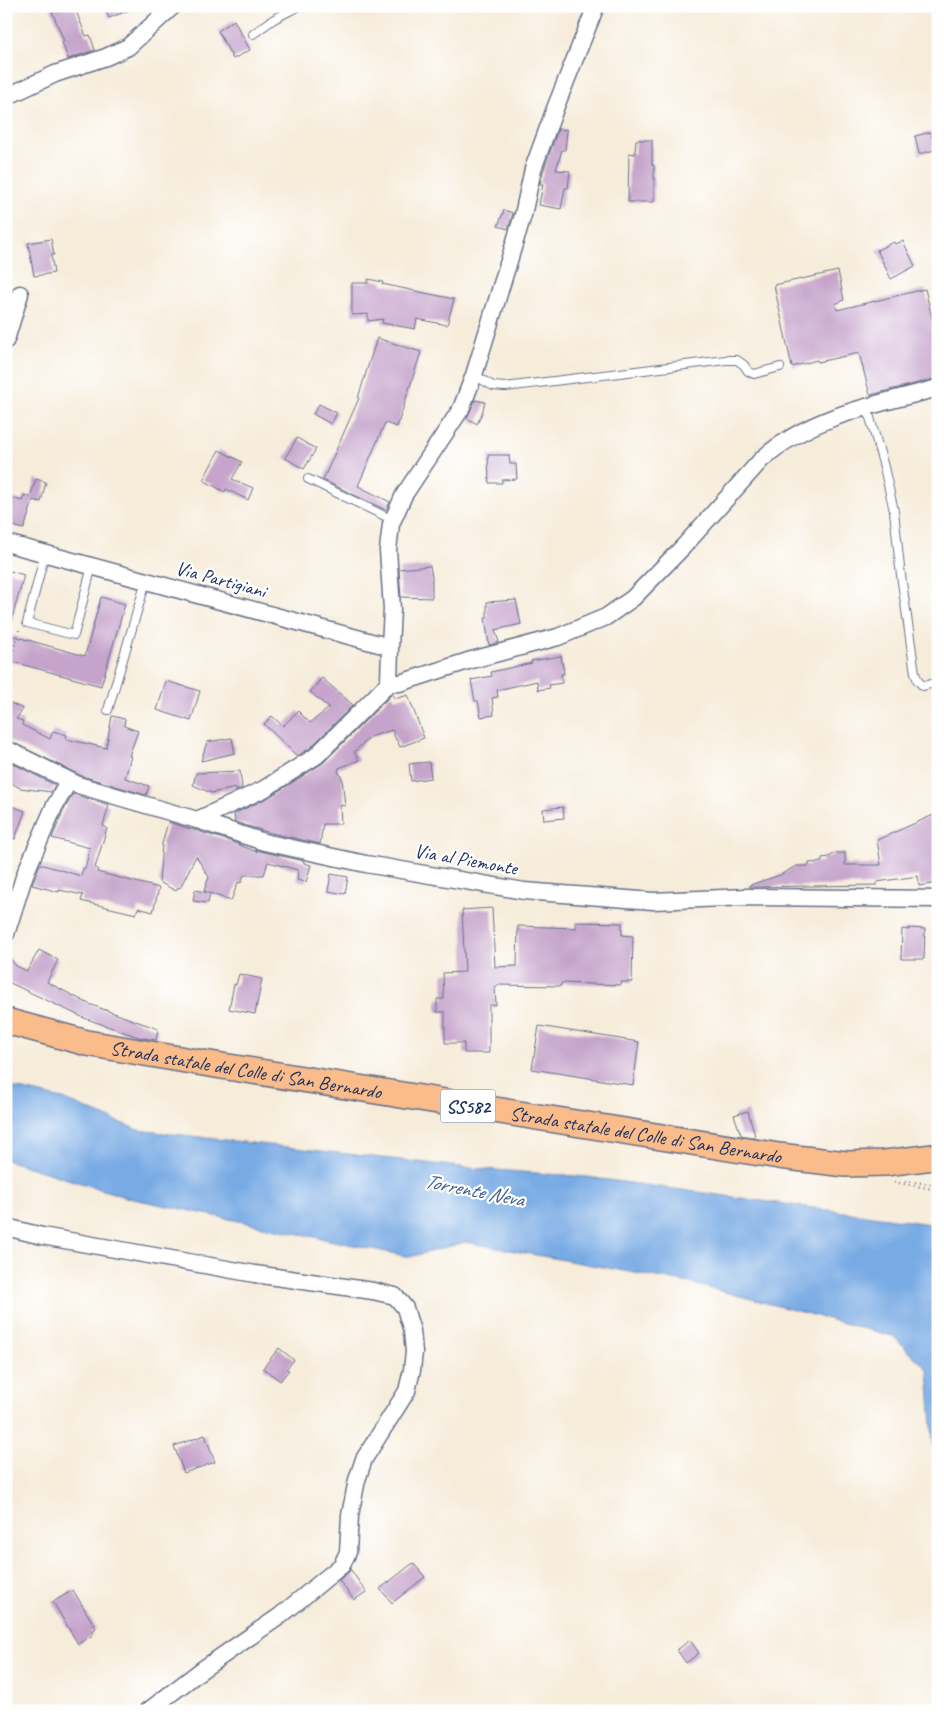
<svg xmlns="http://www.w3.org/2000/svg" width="944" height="1717" font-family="Caveat,sans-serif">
<rect width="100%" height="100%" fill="#fff"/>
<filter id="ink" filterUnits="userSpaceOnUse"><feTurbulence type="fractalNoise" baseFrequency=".02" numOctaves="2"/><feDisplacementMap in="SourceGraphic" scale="10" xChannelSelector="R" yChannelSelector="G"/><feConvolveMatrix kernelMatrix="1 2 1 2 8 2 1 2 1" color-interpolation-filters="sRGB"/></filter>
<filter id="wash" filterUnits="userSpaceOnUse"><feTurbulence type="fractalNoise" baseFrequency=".0096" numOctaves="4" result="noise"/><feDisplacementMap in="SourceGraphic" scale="20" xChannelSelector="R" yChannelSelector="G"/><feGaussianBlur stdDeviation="1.12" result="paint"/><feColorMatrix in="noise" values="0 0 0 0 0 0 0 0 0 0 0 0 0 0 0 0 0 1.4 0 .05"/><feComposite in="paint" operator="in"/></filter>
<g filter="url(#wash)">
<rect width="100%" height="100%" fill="#f6ecda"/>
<path fill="#78aae4" stroke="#4a6ca1" d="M6 1086 63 1099 138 1130 470 1168 587 1177 938 1225V1512L928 1370 893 1336 690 1283 465 1242 410 1257 129 1198 6 1160Z"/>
<g id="blocks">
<g fill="#c5a3cb">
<path d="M58 6H74L86 36 90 35 95 50 68 59 62 42 64 41 51 9Z"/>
<path d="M104 6H137V7L109 18Z"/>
<path d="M234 20 250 50 233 59 218 31Z"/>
<path d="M558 129 567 130 565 150H562L556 170 570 171 568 188H565L561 209 539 205 543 184H540L543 172Z"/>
<path d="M931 132 935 150 919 154 915 136Z"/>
<path d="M636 140H652V165H654V202H628L629 153 635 154Z"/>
<path d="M504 210 513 213 508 229 498 226Z"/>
<path d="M51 239 54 255H51L54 273 34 276 28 243Z"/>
<path d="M903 241 915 266 891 279 877 250 894 242 895 244Z"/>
<path d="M838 271 844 300 835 304 837 310 925 289 938 343V378L870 395 859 353 818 362 817 360 792 367 774 285Z"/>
<path d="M368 279 383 282 382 284 454 299 447 325 417 319 415 329 382 323 383 319 368 321V314L352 315V283H368Z"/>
<path d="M377 338 421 352 397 427 385 423 358 486 390 502 386 510 323 480 359 398H358Z"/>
<path d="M475 400 485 402 482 413 477 424 467 418Z"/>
<path d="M319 404 337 413 331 424 313 414Z"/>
<path d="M297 438 316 449 304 469 285 458Z"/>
<path d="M219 450 242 462 232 479 253 488 248 500 226 489 225 492 203 480Z"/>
<path d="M488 455H509L510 464H516L517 479 502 480V483H489Z"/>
<path d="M36 479 46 482 41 502 33 500 24 529 6 524V496L22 501 24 495 30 497Z"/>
<path d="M430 566 432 577V598L401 597 399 569Z"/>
<path d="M6 570 24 575 9 629 6 628Z"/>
<path d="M101 597 125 604 101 686 6 660V634L85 656Z"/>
<path d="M516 600 521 624 495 630 499 642 489 645 485 618H487V602Z"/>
<path d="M561 656 564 674H561L562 683 549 685 550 688 538 690 537 681 497 690 498 697 492 698 494 715 481 717 478 701H475L471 680 492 676 491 672 532 663 531 661Z"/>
<path d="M322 678 353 705 310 748 297 756 264 724 272 716 283 726 298 711 310 723 329 708 310 692Z"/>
<path d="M166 681 200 691 191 721 157 710Z"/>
<path d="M392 694 395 699 408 695 424 738 400 747 397 740H396L392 730 370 737 354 752 359 760 339 768 338 771 342 778 345 806 340 805 341 824H323L320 844 267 832 235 822 234 814 269 797 323 763Z"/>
<path d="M6 701 23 709 16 719 23 721 22 725 50 739 53 731 67 735 66 739 106 748 112 716 125 719 124 726 138 731 129 756H131L125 778 149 786 146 795 82 776 6 739Z"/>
<path d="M232 738 235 753 201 761 207 742Z"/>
<path d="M6 760 55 785 51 792 20 788 6 780Z"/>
<path d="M429 762 431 778 411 781 409 764Z"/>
<path d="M240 771 242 788 236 791V788L211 793 193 785 196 773Z"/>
<path d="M73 794 109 805 103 826 107 828 95 868 98 869 97 872 159 888 153 912 138 908 136 914 81 901 83 895 59 890V892L32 885 40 864 81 876 83 868 85 869 90 848 52 838 63 812Z"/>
<path d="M6 804 25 811 15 839 6 836Z"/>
<path d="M563 807 564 818 544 820 543 809Z"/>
<path d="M938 813V883L919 886 918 876 877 882V885L750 887V885L780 875 796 866H809V863L822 862V858L829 857 835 853H845V865H881L877 840Z"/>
<path d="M168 822 230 841 257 852 255 850 304 861V863L311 865 306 882 297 880 298 870 268 862 264 875H244L241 883 238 882 231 901 210 893 208 903 193 901 195 890 209 893 204 891 209 877 196 856 180 888 178 887 176 891 159 882 162 844Z"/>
<path d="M331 874 348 877 345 894 328 891Z"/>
<path d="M492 908 495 967 517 966 518 926 576 928V922L622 923V935L633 936 632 982H621V985L561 983V986L497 985V987H495L496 1005H489V1053H464V1043H445V1012H437V999H444L443 973 465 972 462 910Z"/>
<path d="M909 928 925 929 924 959H901L902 929 909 930Z"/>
<path d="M39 950 58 960 47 982 89 1004 158 1029 156 1040 138 1037 84 1018 6 981 8 956 16 966 27 971Z"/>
<path d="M239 974 262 979 255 1014 229 1009 234 984 236 985Z"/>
<path d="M539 1026 639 1042 633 1085 532 1069Z"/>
<path d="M748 1111 755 1136 752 1137 741 1135 734 1115Z"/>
<path d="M279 1348 294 1360 286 1369 289 1370 280 1381 263 1368Z"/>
<path d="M205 1435 215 1462 184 1473 174 1446Z"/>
<path d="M413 1563 425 1577 392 1603 380 1589Z"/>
<path d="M351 1570 366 1592 354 1600 339 1580Z"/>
<path d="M73 1590 96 1628 91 1632 93 1635 78 1644 53 1602Z"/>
<path d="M690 1640 699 1653 686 1663 677 1650Z"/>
</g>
</g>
</g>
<g filter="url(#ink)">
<use href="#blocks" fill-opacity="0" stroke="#687189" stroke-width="1"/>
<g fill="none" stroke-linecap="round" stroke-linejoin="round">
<defs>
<g id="lane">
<path d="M253 34 274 19 299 6"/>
<path d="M474 375 493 386 505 387 726 360H737L744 365 748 371 754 374 780 367"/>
<path d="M867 407 884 467 894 511 900 568 915 673 918 681 923 686 938 682"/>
<path d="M308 479 393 520"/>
<path d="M45 553 27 623 74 635 92 566"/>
<path d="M108 710 146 581"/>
</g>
<g id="street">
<path d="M6 97 55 74 106 57 128 47 173 6"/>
<path d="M6 340 20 294"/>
<path d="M6 543 390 647 389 683"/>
<path d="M390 647 392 609 388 550 391 524 404 495 461 409 474 375 523 215 533 169 556 106 596 6"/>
<path d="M6 749 78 785 197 820 264 842 366 864 524 891 653 901 747 897 938 899"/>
<path d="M197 820 264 789 316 756 389 683H400L468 661 558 637 606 617 633 598 683 547 762 459C812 415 875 405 938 388"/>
<path d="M6 934 25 874 54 807 69 781"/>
<path d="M6 1227 42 1236 255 1274 373 1291 395 1296 405 1308 412 1331 414 1352 412 1370 407 1391 364 1459 357 1480 350 1515 348 1552 342 1565 280 1616 203 1669 148 1711"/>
</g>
<g id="primary">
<path id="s1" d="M6 1021 87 1043 191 1061 779 1156 846 1164 885 1163 933 1157 938 1159"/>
</g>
</defs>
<use href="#lane" stroke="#687189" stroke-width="10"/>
<use href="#street" stroke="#687189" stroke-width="19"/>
<use href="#primary" stroke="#687189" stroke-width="28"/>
<g stroke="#687189" stroke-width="2.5" stroke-dasharray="1 4" stroke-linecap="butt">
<path d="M6 674 19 630"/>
<path d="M905 1181 938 1185"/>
<path d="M894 1182 938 1190"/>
</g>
<use href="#lane" stroke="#fff" stroke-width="8"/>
<use href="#street" stroke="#fff" stroke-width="16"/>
<use href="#primary" stroke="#f9bc8a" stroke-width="25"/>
</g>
</g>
<g text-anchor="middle" stroke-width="4.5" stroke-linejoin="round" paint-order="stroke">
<rect fill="#fff" stroke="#5f6d8e" stroke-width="1" x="440.5" y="1089.5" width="55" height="33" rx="4"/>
<g font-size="19" font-weight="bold" fill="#1b2f5e">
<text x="468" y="1113">SS582</text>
</g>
<g font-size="20" fill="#1b2f5e" stroke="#fff">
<text transform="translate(221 579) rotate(15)" y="7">Via Partigiani</text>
<text transform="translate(466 859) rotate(10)" y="7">Via al Piemonte</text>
<text dy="7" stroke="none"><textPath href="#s1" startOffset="245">Strada statale del Colle di San Bernardo</textPath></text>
<text dy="7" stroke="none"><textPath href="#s1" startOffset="650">Strada statale del Colle di San Bernardo</textPath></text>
</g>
<g font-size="21" font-style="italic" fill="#3c5a8d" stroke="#fff">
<text transform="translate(474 1190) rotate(11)" y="7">Torrente Neva</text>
</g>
</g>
<rect width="944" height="1717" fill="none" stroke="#fff" stroke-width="25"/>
</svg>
